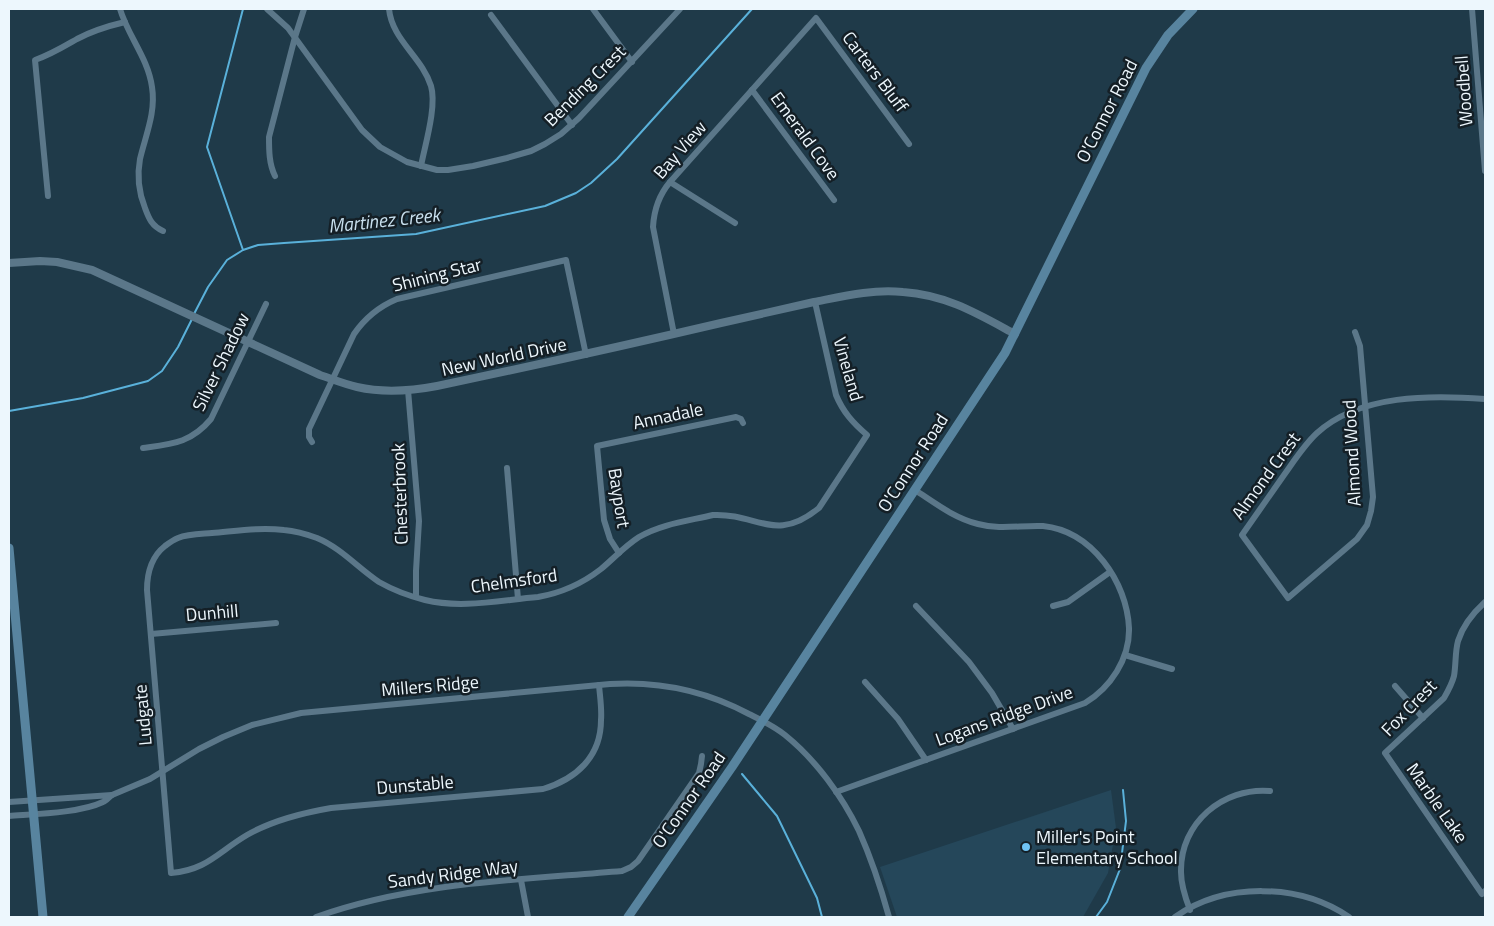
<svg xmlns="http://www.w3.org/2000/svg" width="1494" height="926" font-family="'Titillium Web',sans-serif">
<rect width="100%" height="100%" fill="#1f3a49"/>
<path fill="#25475a" d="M1111 790 1116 828 1108 873 1083 917H897L880 867Z"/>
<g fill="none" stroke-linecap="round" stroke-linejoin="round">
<g stroke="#5ab1da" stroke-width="2">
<path d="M243 250 207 147 243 9"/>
<path d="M194 314 208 287 227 260 243 250 258 245 284 243 416 234 545 206 576 193 591 183 617 159 752 9"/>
<path d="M9 411 83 398 148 381 162 371 178 347 192 319"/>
<path d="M742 774 777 816 817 898 822 917"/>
<path d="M1096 917 1107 902 1120 869 1126 821 1123 790"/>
</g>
<g stroke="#5b7789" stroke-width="6">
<path d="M120 9C128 36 148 58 152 87 156 112 146 134 140 159 137 175 139 193 145 208 149 219 152 226 163 231"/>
<path d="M267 9 288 28 362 130 380 147 407 162 437 170H448L473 166 507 158 531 151 545 144 561 134 579 118 680 9"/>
<path d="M389 9C392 40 422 57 431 86 437 106 425 145 421 166"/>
<path d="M593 9 632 62"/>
<path d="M1472 9 1485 171"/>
<path d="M491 15 572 125"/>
<path d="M752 90 834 200"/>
<path d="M275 176C269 164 269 150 269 137L295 37 304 9"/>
<path d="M670 182 735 223"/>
<path d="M48 196 35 60C50 55 63 47 77 39 92 31 108 26 125 22"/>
<path d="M1355 332 1360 346 1373 497 1371 511 1367 525 1357 539 1288 598 1242 535C1256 515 1270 495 1284 475 1294 461 1304 445 1317 433 1360 394 1431 395 1485 399"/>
<path d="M674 334 653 227C654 209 659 195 670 182L816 18 909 144"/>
<path d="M408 390 419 521 416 571V597"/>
<path d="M312 442 309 437V429L354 334C365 318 378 307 397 299L566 260 586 355"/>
<path d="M143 448C172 444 191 443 211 419L266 304"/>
<path d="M507 468 518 599"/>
<path d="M619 553 610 539 604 520 597 446 736 417 741 419 743 423"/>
<path d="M1485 602C1473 613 1463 625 1458 641 1455 652 1456 665 1454 676 1452 684 1448 691 1444 698L1385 753 1482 894 1485 891"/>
<path d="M916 606 969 662 992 693 1013 729"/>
<path d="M1053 606 1068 602 1110 572"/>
<path d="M151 634 276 623"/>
<path d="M1125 655 1172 669"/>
<path d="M865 682 898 719 926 760"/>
<path d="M599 685C600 697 602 709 601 720 601 757 576 779 543 789L331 808C302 813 273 820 247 835 218 852 207 870 171 873L147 590C147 574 151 557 165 546 169 543 173 540 178 538 188 534 201 534 212 533 236 531 260 527 284 530 295 531 306 534 317 538 341 548 358 568 379 582 393 590 409 596 425 600 462 609 501 600 538 597 561 593 583 583 601 569 614 558 625 546 639 537 661 524 688 521 713 515 758 513 775 544 819 508L867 435C853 423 843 412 836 395L815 302"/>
<path d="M1395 686 1423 718"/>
<path d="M836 792 1085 703C1110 688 1130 659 1129 628 1127 582 1092 531 1043 526 1021 525 1000 530 978 524 954 518 935 503 915 490"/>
<path d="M112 795 150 779 199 749 223 737 252 725 301 713 610 684C659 681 706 691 749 714 761 720 774 726 785 735 816 760 842 796 859 831 871 858 881 888 889 917"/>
<path d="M9 802 112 795C109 797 106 801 103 802 80 813 35 814 9 816"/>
<path d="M521 880 528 917"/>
<path d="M1190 910C1185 897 1181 885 1181 872 1180 823 1223 787 1270 791"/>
<path d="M316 917C414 882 519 880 622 871L631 867 638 861 699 773 701 764 702 756"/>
<path d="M1175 917C1225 882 1299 883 1349 917"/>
</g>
<path stroke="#5b7789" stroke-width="8" d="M9 263 40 261 57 262 92 270 320 375C332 379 344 384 357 387 383 393 411 391 437 386 532 366 627 345 721 323 752 316 783 309 814 302 844 296 872 289 903 292 947 295 978 314 1015 334"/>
<g stroke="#58849f" stroke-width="9">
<path d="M9 548 43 917"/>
<path d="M628 917 732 767 1005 353 1146 68 1168 35 1193 9"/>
</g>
</g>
<circle fill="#6ec2f3" stroke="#141f26" stroke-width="2" cx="1026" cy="847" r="5"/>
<g text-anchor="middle" stroke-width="5" stroke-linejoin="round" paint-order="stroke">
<g font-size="18" fill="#edf7fd" stroke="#141f26">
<text transform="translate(875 72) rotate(53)" y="6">Carters Bluff</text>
<text transform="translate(585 86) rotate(-45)" y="6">Bending Crest</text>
<text transform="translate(1464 91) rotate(-94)" y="6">Woodbell</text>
<text transform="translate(1107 111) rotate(-63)" y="6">O'Connor Road</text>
<text transform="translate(805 136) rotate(54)" y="6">Emerald Cove</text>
<text transform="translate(680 150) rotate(-49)" y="6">Bay View</text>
<text transform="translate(437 275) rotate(-14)" y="6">Shining Star</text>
<text transform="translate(504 357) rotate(-12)" y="6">New World Drive</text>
<text transform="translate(221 362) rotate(-64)" y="6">Silver Shadow</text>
<text transform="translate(848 369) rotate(74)" y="6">Vineland</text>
<text transform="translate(668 416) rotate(-12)" y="6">Annadale</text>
<text transform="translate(1352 453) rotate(-93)" y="6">Almond Wood</text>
<text transform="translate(913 463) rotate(-57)" y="6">O'Connor Road</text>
<text transform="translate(1266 476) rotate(-54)" y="6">Almond Crest</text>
<text transform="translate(400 494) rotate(-92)" y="6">Chesterbrook</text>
<text transform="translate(619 498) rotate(81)" y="6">Bayport</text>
<text transform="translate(514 581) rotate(-8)" y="6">Chelmsford</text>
<text transform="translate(212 613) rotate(-5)" y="6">Dunhill</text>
<text transform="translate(430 686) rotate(-5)" y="6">Millers Ridge</text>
<text transform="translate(1409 708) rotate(-46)" y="6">Fox Crest</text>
<text transform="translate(143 715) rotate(-95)" y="6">Ludgate</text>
<text transform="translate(1004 716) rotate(-20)" y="6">Logans Ridge Drive</text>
<text transform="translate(415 785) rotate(-5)" y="6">Dunstable</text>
<text transform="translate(689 800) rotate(-55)" y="6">O'Connor Road</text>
<text transform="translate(1437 803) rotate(55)" y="6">Marble Lake</text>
<text transform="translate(453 874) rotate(-7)" y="6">Sandy Ridge Way</text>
</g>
<g font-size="18" fill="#edf7fd" stroke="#141f26" text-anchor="start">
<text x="1036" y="843">Miller's Point<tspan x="1036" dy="21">Elementary School</tspan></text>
</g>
<g font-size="19" font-style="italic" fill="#c9e0ee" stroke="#141f26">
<text transform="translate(384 220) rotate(-6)" y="7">Martinez Creek</text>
</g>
</g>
<rect width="1494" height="926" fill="none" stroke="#edf7fd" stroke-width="20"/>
</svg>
